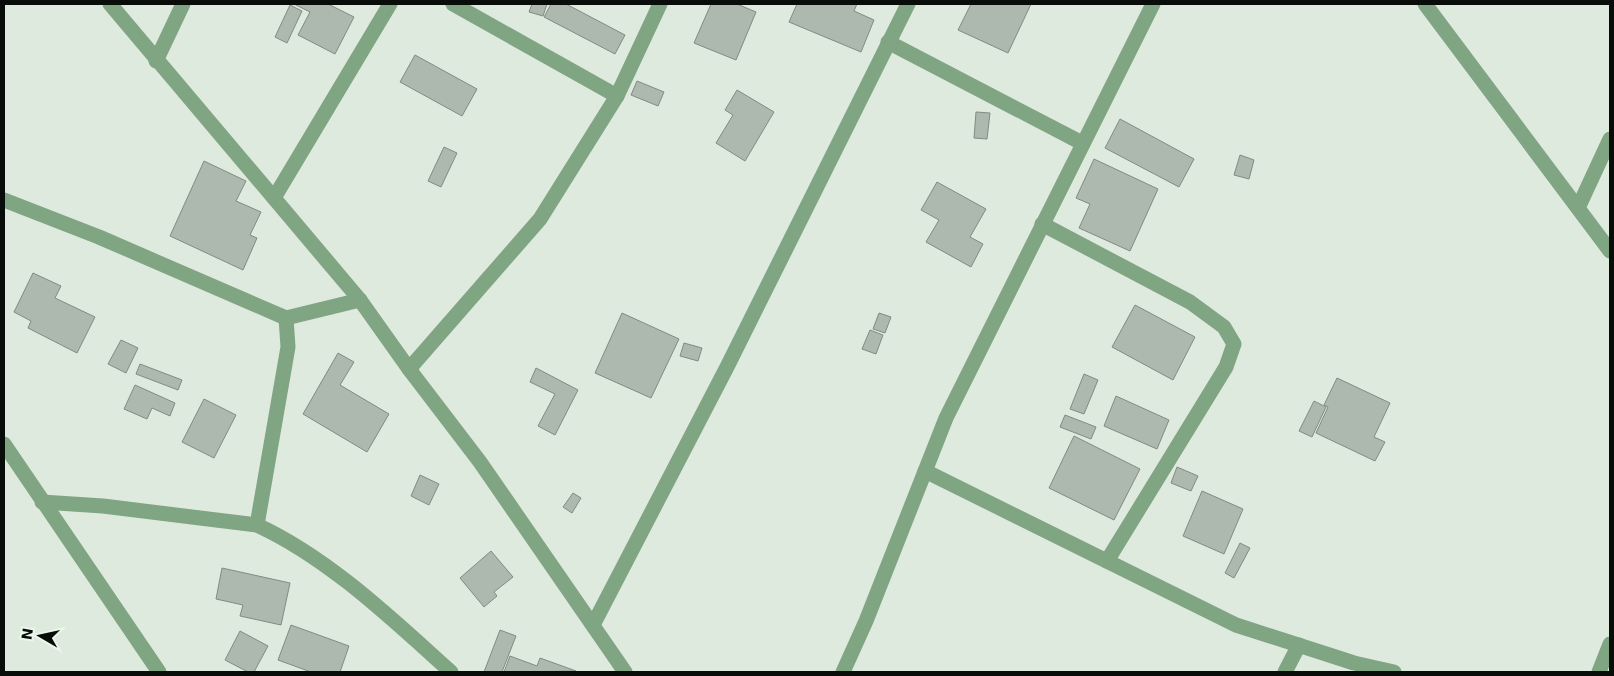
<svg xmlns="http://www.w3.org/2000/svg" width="1614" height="676" font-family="'DejaVu Sans',sans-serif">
<rect width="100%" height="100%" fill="#dfeadf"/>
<g fill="#adb8ae" stroke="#818b81">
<path d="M294 4H328L354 17 335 54 298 35 310 12Z"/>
<path d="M532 4H547L543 16 529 12Z"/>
<path d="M551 4H566L625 35 615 54 544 17Z"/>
<path d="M711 4H737L756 12 736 60 694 43Z"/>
<path d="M797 4H857L854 11 874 20 861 52 789 22Z"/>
<path d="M971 4H1031L1008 53 958 30Z"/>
<path d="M290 5 302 11 287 43 275 37Z"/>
<path d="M415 55 477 89 462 116 400 82Z"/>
<path d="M637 81 664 92 658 106 631 95Z"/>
<path d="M737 90 774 112 745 161 716 143 733 115 725 110Z"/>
<path d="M976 112 990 113 987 139 974 138Z"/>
<path d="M1120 119 1194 159 1179 187 1105 148Z"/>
<path d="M444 147 457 153 441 187 428 181Z"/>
<path d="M1240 155 1254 160 1249 179 1234 175Z"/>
<path d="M1094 159 1158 189 1130 251 1079 228 1090 204 1076 198Z"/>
<path d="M204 161 246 181 236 201 261 212 250 235 257 238 243 270 170 236Z"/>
<path d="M937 182 986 209 970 237 983 244 971 267 926 242 939 220 921 210Z"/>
<path d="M33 273 61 286 55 298 95 317 77 353 28 328 31 321 14 312Z"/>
<path d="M1135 305 1195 337 1173 380 1112 347Z"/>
<path d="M622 313 679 339 651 398 595 373Z"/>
<path d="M879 313 891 317 885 333 873 329Z"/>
<path d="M870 330 883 335 876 354 862 349Z"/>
<path d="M121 340 138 348 126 373 108 364Z"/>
<path d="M684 343 702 348 698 361 680 356Z"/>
<path d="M338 353 354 362 340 385 389 414 367 452 303 414Z"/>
<path d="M140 364 182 380 178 390 136 374Z"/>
<path d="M536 368 578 390 555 435 538 426 555 394 530 382Z"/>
<path d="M1084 374 1098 380 1084 414 1070 409Z"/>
<path d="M1337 378 1390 403 1374 437 1385 442 1375 461 1316 433 1328 407 1324 405Z"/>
<path d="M135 385 175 403 170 416 152 408 147 419 124 409Z"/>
<path d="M1116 396 1169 420 1157 449 1104 426Z"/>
<path d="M204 399 236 415 214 458 182 442Z"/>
<path d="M1314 401 1326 407 1312 437 1299 431Z"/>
<path d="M1065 415 1096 427 1091 439 1060 427Z"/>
<path d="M1074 436 1140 469 1114 520 1049 488Z"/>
<path d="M1177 467 1198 476 1191 491 1171 483Z"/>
<path d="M420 475 439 484 429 505 411 496Z"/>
<path d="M1202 491 1243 509 1224 554 1183 536Z"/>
<path d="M573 493 581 498 572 513 563 507Z"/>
<path d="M1240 543 1250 548 1234 578 1225 573Z"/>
<path d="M491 551 513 577 494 592 497 596 484 607 460 578Z"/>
<path d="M222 568 290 583 281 625 240 616 243 605 216 599Z"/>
<path d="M291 625 349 646 340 672H311L278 660Z"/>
<path d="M500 630 516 636 502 672H484Z"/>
<path d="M240 631 268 646 254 672H248L225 660Z"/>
<path d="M510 656 537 666 540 658 576 671 504 672Z"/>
</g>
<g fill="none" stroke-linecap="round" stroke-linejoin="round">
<g stroke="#80a582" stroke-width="15">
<path d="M110 4 360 300 409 369 480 462 625 672"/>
<path d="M453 4 617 96"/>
<path d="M1425 4 1610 251"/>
<path d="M888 42 1082 143"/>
<path d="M156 61 183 4"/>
<path d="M274 198 390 4"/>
<path d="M4 200 99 237 286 318 360 300"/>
<path d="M1578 208 1610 139"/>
<path d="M1042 224 1190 302 1224 327 1234 344 1226 367 1107 561"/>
<path d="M409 369 540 219 617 96 660 4"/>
<path d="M4 444 159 672"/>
<path d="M925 471 1236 625 1354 663 1394 672"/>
<path d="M42 502 103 506 257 525C329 558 393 620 451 672"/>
<path d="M257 525 288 347 286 318"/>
<path d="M593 625 727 367 908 4"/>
<path d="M843 672 866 621 946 418 1153 4"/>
<path d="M1285 672 1299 645"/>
<path d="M1599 672 1610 644"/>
</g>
</g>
<rect width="1614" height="676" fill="none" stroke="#090d09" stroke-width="10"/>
<g transform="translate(40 636) rotate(279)" stroke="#ecf7ec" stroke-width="4" paint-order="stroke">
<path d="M0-4L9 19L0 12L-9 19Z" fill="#090d09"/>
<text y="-8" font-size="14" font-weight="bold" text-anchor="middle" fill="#090d09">N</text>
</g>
</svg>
